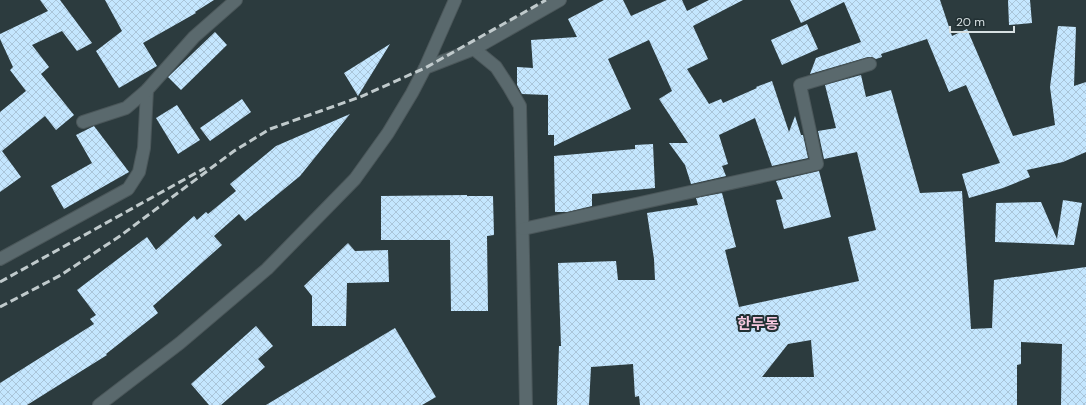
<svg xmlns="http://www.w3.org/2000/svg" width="1086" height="405" font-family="'DM Sans','Noto Sans KR',sans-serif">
<defs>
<pattern id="building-cross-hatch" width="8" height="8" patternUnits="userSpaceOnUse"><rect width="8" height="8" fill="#c4e6fe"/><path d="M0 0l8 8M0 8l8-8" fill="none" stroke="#aac5d9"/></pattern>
</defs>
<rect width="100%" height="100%" fill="#2c3b3e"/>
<g fill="url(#building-cross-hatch)" fill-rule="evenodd">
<path d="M40 0H60L92 43 77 51 62 31 32 45 49 67 41 74 74 115 56 130 45 116 2 151 21 177 0 192V112L26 91 10 70 13 67 0 39V34L48 11Z"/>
<path d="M105 0H214L195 12 196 13 143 43 157 66 119 88 96 51 122 31Z"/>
<path d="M604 0H623L631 16 667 0H682L687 11 709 0H743L693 26 708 59 687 69 709 104 721 99 723 103 757 88 756 87 772 81 789 132 795 116 801 135H803L808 158 772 166 755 118 719 135 728 164 722 166 726 176 691 184 685 165 669 143H688L659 99 672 91 649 40 608 59 631 109 554 146V135H548V95L522 94 517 85V67L533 68 531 40 577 37 568 19Z"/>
<path d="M790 0H940L952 36 967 29 1013 136 1055 125 1050 87 1058 26 1076 27 1074 86 1086 82V152L1063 162 1027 170 1030 177 1003 188 969 198 962 174 1000 163 966 85 949 92 927 39 881 54 882 57 876 59 872 57H868L810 74 816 58 861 42 844 2 801 23Z"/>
<path d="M1008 0H1030L1032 23 1009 25Z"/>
<path d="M807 24 818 49 782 65 771 40Z"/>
<path d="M215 32 227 45 181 90 168 77Z"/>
<path d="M390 44 358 96 344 73Z"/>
<path d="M861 75 866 97 891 90 920 193 962 191 971 329 992 328 994 280 1086 267V405H1061L1062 344 1021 342V364L1017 365V405H640L639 396 635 397 633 364 591 367 589 405H557L559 346H561L558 263 616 261 618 280H655L654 259 647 213 698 205 696 198 722 193 736 247 725 250 739 307 859 281 848 237 876 230 857 152 824 159 818 131 836 128 825 85ZM811 340 814 377H762L788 344Z"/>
<path d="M242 99 251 112 210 141 200 128Z"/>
<path d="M177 105 200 140 178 154 156 118Z"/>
<path d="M350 114 300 176 245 221 239 214 214 236 222 245 153 306 158 313 106 354 107 355 27 405H0V383L94 324 90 319 96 315 77 290 147 237 156 250 194 216 197 220 206 212 208 214 236 191 230 184 276 146Z"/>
<path d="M94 126 129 172 64 209 51 186 92 163 76 135Z"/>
<path d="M653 144 655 188 592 194V206L567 212H555L554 156 635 149V145Z"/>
<path d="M819 171 831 217 784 229 776 200 783 199 776 181Z"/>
<path d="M467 195V196H493L494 235 487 236 488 311H451L450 240H381V196Z"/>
<path d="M1063 200 1082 203 1074 245 995 242 996 203 1041 202 1057 239Z"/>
<path d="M348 243 355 251 388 250 389 282 347 283 346 326H312V296L304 286Z"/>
<path d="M256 326 273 346 258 359 265 367 221 405H209L191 384Z"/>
<path d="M395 328 436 397 422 405H266Z"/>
</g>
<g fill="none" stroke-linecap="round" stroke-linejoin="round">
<defs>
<path id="service" d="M0 259 128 189 139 172 144 148 147 90"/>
<g id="minor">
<path d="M474 49 496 67 509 87 520 106 526 405"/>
<path d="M425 68 474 49 560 0"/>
<path d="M83 122 126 108 147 90 194 37 236 0"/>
<path d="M523 229 817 164 800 85 870 64"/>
</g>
<path id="secondary" d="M99 405 180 343 267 269 355 179 388 133 412 93 425 68 455 0"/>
</defs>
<use href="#service" stroke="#4b575a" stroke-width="14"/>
<use href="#minor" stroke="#4b575a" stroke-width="14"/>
<use href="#secondary" stroke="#4b575a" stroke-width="14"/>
<use href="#service" stroke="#5a696d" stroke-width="12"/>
<use href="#minor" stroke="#5a696d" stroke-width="12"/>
<use href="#secondary" stroke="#5a696d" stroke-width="12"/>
<g stroke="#c0cacc" stroke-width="3" stroke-dasharray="8 4" stroke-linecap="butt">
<path d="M0 282 205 168"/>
<path d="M0 307 61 275 120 236 234 151 270 129 360 97 425 68 546 0"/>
</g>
</g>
<g text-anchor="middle" stroke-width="4" stroke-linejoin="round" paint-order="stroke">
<g font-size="15" font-weight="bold" fill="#f7c8df" stroke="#223033">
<text x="758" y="329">한두동</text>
</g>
</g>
<path d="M950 26v6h64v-6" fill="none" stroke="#d7e0e2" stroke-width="2"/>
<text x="956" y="26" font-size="12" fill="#d7e0e2" stroke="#223033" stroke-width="3" paint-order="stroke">20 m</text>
</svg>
